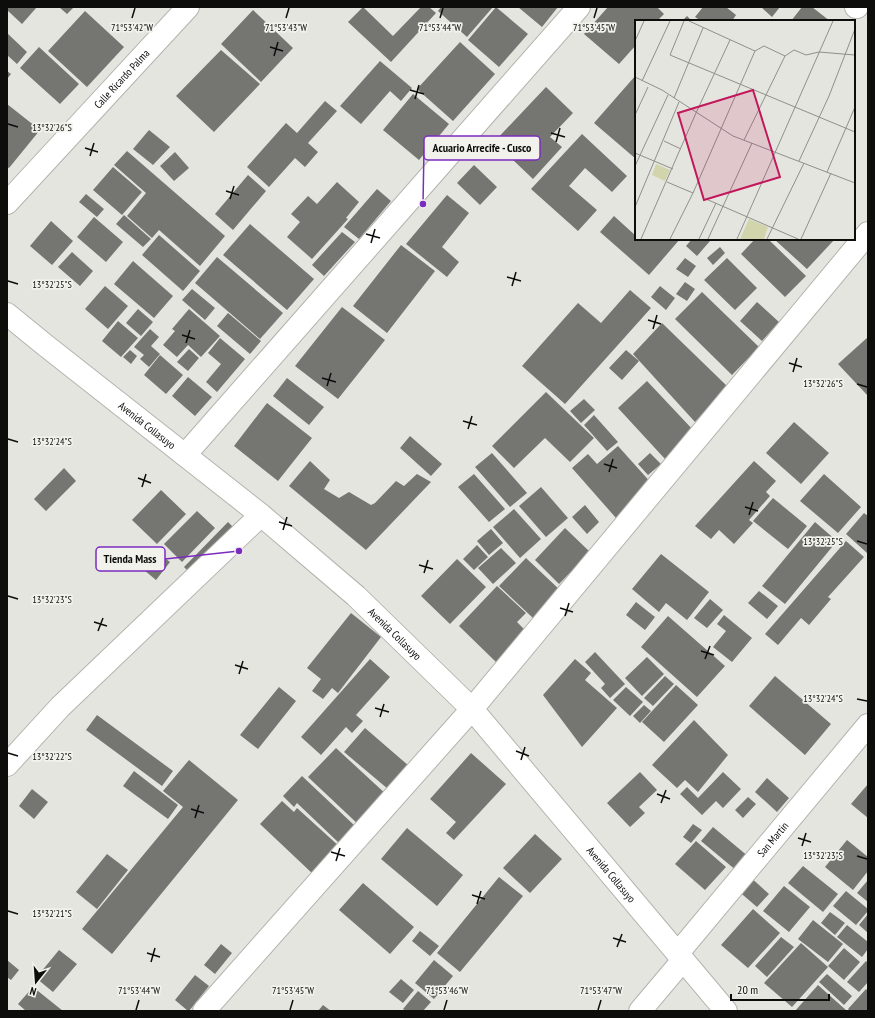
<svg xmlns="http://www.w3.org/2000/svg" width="875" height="1018" font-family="'PT Sans Narrow',sans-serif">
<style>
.building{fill:#757671}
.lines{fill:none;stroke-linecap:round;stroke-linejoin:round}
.street-casing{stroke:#b3b4ae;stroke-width:24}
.secondary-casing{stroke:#b3b4ae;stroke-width:24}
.street{stroke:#fff;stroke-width:22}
.secondary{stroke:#fff;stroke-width:22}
.ticks{fill:none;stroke:#0d0d0b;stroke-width:1.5}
.labels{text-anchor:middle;stroke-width:3.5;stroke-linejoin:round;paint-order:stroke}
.street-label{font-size:11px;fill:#0d0d0b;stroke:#f2f2ed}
.inset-road{fill:none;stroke:#8f8f8b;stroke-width:1}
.view{fill:#c2185b;fill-opacity:0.15;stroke:#c2185b;stroke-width:2}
.inset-edge{fill:none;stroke:#0d0d0b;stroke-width:2}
.ticks-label{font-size:10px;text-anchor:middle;fill:#0d0d0b;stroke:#f2f2ed;stroke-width:3.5;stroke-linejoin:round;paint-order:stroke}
.leader{fill:none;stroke:#7b2cbf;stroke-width:1.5}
.callout-dot{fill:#7b2cbf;stroke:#f2f2ed;stroke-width:1.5}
.callout{fill:#f2f2ed;stroke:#7b2cbf;stroke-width:1.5}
.callout-label{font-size:12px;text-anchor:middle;font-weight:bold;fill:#0d0d0b}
</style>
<rect width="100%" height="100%" fill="#e5e5e0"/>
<path class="building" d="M7 7H37L22 24 7 10Z
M59 7H74L67 14Z
M363 7 393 36 421 7H429L436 13 391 62 348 22Z
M441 7H493L467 37 438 11Z
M496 7 528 34 499 67 468 40Z
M518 7H558L542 27Z
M608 7H657L664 14 657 21H636V45L619 64 584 34Z
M703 7H726L736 15 732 21H701L695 17Z
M761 7H780L772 17Z
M802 7H812L830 21H791Z
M253 10 293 48 261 82 221 44Z
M85 11 124 47 87 87 48 51Z
M687 16 692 21H682Z
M7 33 27 52 17 64 7 55Z
M460 42 495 74 453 121 417 89Z
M39 47 79 84 60 104 20 68Z
M221 50 260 84 214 132 176 96Z
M380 61 412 88 401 101 390 91 361 124 340 106Z
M7 71 11 74 7 79Z
M636 75V159L594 123Z
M546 87 573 113 550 137 562 147 533 179 494 142Z
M413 94 449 124 419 160 383 130Z
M325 101 337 111 308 143 318 152 305 167 295 158 269 187 247 167 286 123 297 133Z
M7 104 40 130 9 168 7 167Z
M149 130 170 147 153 165 133 149Z
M582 134 627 176 612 192 585 168 569 186 597 210 578 231 531 189Z
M127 151 225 236 200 266 159 230 152 238 127 216 146 193 114 165Z
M175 152 189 168 174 181 160 166Z
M474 165 497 187 480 205 457 183Z
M113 167 142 192 122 215 93 190Z
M248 175 266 191 233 230 215 214Z
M337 182 359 202 346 218 348 219 312 259 287 237 300 222 291 214 308 196 317 204Z
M377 189 391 201 359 239 344 227Z
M86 194 104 209 97 217 79 202Z
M447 195 469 213 442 247 459 262 447 277 406 244Z
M124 215 151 239 143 247 116 224Z
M614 216 636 236V239H680L649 275 600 232Z
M94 217 123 242 106 262 77 237Z
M51 221 73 241 52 265 30 246Z
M250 224 314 279 287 310 223 255Z
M342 232 355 242 324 276 312 265Z
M159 235 200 271 183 291 142 255Z
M692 239H709L710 241 697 256 686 246Z
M755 239H768L806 276 785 297 741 254Z
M774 239H832L834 240 807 269Z
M401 245 435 271 387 333 353 306Z
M720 247 725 253 713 265 707 258Z
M72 252 93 271 80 286 58 267Z
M217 257 283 313 260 339 195 283Z
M685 258 696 266 688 277 676 269Z
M727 258 757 288 735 310 704 280Z
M133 261 173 296 154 318 114 284Z
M685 282 695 289 687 301 676 294Z
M105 286 128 306 108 329 85 309Z
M660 286 675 298 666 310 651 297Z
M192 289 215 308 205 320 182 300Z
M630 290 651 308 565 404 522 366 578 303 601 323Z
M702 292 759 347 732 375 675 319Z
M757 302 779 322 762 341 740 321Z
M342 307 385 340 338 399 295 366Z
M138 309 153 322 141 336 126 323Z
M189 309 220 336 201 357 188 345 177 357 163 345 175 331 172 329Z
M228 313 261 341 250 354 217 326Z
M118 321 138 338 121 357 102 341Z
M662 323 727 386 695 422 633 354Z
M150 329 159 337 151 346 160 354 149 367 140 359 144 355 134 347Z
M868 337V396L838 364Z
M220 338 245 359 217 392 206 382 221 364 208 353Z
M189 349 199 358 188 371 177 362Z
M130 350 137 356 131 364 123 357Z
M626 350 639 361 622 380 609 368Z
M160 355 183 375 166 394 144 375Z
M188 377 212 397 195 416 172 396Z
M287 378 324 407 309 425 273 396Z
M647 381 695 432 665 459 618 408Z
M546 392 594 438 570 462 545 438 514 468 492 446Z
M584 399 595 410 581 423 570 411Z
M267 403 312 438 278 481 234 446Z
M594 415 618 442 607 451 584 425Z
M794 422 829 453 801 484 766 453Z
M410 436 442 464 431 476 400 448Z
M618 446 653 485 616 518 572 468 588 454 597 464Z
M492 453 527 493 510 507 475 467Z
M650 453 661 464 648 475 638 464Z
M310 461 330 480 324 489 339 498 349 492 371 505 375 503 396 481 404 486 417 474 431 482 366 550 289 486Z
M754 461 776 481 766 492 770 496 749 520 753 523 734 544 719 530 711 539 695 526Z
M64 468 76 481 46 511 34 499Z
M474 474 505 509 489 522 458 487Z
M824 474 861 507 838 533 800 501Z
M541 487 568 518 546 537 519 506Z
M161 490 186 514 157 544 132 520Z
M773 498 807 526 788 549 753 521Z
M585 505 599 522 587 534 572 517Z
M514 509 541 539 520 558 493 527Z
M197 511 215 528 182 562 164 544Z
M864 513 868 516V552L867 553 846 534Z
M228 522 236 530 193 576 184 567Z
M815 522 837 541 785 604 762 586Z
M565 528 590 552 559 584 535 560Z
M491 529 503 543 489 555 477 541Z
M846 541 864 557 828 597 831 599 809 625 801 618 778 645 765 634Z
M477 545 488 557 474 570 463 559Z
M501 548 516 563 493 584 478 568Z
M158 553 170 562 156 580 144 570Z
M661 554 709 592 687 620 666 603 659 612 632 589Z
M526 558 561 591 534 619 499 586Z
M457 559 486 587 450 624 421 596Z
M497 586 526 613 517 622 526 631 496 662 459 626Z
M759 591 778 606 767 619 748 603Z
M710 599 723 610 707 628 694 618Z
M636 602 655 617 645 630 626 615Z
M351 613 381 637 338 693 332 688 323 699 312 691 321 679 307 668Z
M724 615 752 638 732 662 713 647 726 631 717 624Z
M668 616 725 666 697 697 641 647Z
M595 652 625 684 610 698 601 688 605 684 585 662Z
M647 657 664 674 642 696 625 678Z
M370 659 390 677 356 715 363 721 352 733 346 727 321 755 301 737Z
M575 659 591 673 585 680 617 708 582 747 543 695Z
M665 676 674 684 653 706 644 698Z
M775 676 831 724 805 755 749 706Z
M676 685 698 705 664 742 642 722Z
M279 687 296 701 258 749 240 735Z
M626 687 643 702 630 716 613 700Z
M644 705 651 711 640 723 633 716Z
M97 715 173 771 162 786 86 730Z
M694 720 728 755 698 792 685 780 677 788 652 765Z
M365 728 409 766 388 789 344 752Z
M336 748 388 796 360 826 308 777Z
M471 753 506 784 454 840 446 833 456 822 430 799Z
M189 760 238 800 112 954 82 929 183 807 163 791Z
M134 771 178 805 168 819 123 786Z
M640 772 657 790 639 807 645 813 630 827 607 803Z
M723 772 741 789 723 808 716 801 702 815 680 794 687 787 698 798Z
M302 776 355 826 339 843 297 803 294 807 283 796Z
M767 778 789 798 777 812 755 792Z
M868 784V818L851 804Z
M32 789 48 802 34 819 19 806Z
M748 797 756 804 743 818 735 810Z
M282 801 294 812 297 808 340 847 314 875 260 824Z
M693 824 702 830 691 843 683 837Z
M713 827 749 857 737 871 701 841Z
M407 828 463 875 437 906 381 859Z
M535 834 562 859 530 893 503 868Z
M847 840 868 857V871L853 890 825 867Z
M696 841 726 867 705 890 675 864Z
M107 854 128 870 97 909 76 892Z
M803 866 838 894 823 912 788 883Z
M748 875 769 894 757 907 736 889Z
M499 877 523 896 460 972 437 953Z
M868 880V902L857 893Z
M363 883 414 927 390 954 339 910Z
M784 886 810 907 789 932 763 911Z
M846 891 868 909V911L856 925 833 906Z
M753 909 780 933 748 968 721 945Z
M830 912 845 923 835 935 821 923Z
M868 914V933L859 925Z
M813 920 843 944 828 962 798 939Z
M847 925 868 942V949L862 957 837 937Z
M420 931 439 946 430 956 412 941Z
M781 937 794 947 767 977 755 966Z
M801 943 828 967 792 1007 764 983Z
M221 944 232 953 215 974 204 965Z
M844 948 860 962 844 980 828 966Z
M59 950 77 964 53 992 36 978Z
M7 960 19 970 11 980 7 977Z
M434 960 453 976 434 999 415 983Z
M866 961 868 963V982L859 992 847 982Z
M827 974 852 996 844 1005 819 982Z
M195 975 209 986 189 1011H188L175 1000Z
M401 979 414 990 403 1003 389 992Z
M818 985 847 1011H795Z
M33 987 63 1011H26L18 1004Z
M866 989 868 991V1011H850L848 1009Z
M418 991 431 1002 423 1011H406L403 1009Z
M323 1005 331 1011H318Z"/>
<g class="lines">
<g class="street-casing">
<g id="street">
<path d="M856 7H857"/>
<path id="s1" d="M7 203 188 7"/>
<path d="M185 455 579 7"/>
<path d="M7 765 60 707 261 515"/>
<path id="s2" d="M678 953 868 725"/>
<path d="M204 1011 472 709 868 233"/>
<path d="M640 1011 683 960"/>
</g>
</g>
<g class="secondary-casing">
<g id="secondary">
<path id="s3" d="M7 314 45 345 261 515 356 596 472 709 726 1011"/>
</g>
</g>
<use href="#street" class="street"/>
<use href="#secondary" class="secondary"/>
</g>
<path class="ticks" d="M132 18 135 8M286 18 289 8M440 18 443 8M594 18 597 8M270 47 283 51M274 56 278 42M410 90 424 94M415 99 419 85M8 124 18 127M551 133 565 137M556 142 560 128M85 148 98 152M90 156 94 143M226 191 239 195M230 199 234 186M366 234 380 238M371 243 375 229M507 277 521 281M8 281 18 284M512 286 516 272M648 320 661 324M653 329 657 315M182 335 195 339M186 343 190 330M789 363 802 367M793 372 797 358M322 378 336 382M857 384 867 387M327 386 331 373M463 421 477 425M468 429 472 416M8 439 18 442M604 464 617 468M609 472 613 459M138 478 151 483M142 487 146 474M745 507 758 511M749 515 753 502M279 522 292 526M283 530 287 517M857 541 867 544M419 565 433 569M424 573 428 560M8 596 18 599M560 608 573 612M565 616 569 603M94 622 107 626M98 631 103 618M701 651 714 655M705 659 710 646M235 665 248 669M239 674 243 661M857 699 867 701M375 708 389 712M380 717 384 704M516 751 529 756M8 753 18 756M521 760 525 747M657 794 670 799M661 803 666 790M191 809 204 813M195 818 199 805M798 838 811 842M802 846 806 833M331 852 345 856M857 856 867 859M336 861 340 848M472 895 485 899M477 904 481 891M8 911 18 914M613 938 626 942M617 947 622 934M147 953 160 957M151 962 155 948M136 1010 139 1000M290 1010 293 1000M444 1010 447 1000M598 1010 601 1000"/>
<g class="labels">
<g class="street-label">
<text dy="4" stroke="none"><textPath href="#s1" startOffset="169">Calle Ricardo Palma</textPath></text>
<text dy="4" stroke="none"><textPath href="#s3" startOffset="179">Avenida Collasuyo</textPath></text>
<text dy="4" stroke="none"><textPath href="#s3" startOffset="503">Avenida Collasuyo</textPath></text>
<text dy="4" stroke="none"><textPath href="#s2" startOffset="148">San Martin</textPath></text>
<text dy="4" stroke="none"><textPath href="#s3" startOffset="827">Avenida Collasuyo</textPath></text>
</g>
</g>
<g transform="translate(635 20)">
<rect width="220" height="220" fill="#e5e5e0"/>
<path d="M21 144 35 150 30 161 17 155Z" fill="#d2d5ab"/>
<path d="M114 199 133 207 129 219H105Z" fill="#d2d5ab"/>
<path class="inset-road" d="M49 1 35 35 220 112M54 1 120 31 129 26 150 36 159 30 171 35 184 32 220 35M0 21 9 1M0 57 27 70 98 116 220 163M7 61 35 1M39 78 68 8M61 93 95 20M0 95 13 67M109 120 150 36M29 121 46 129M0 133 38 149M164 141 194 76 220 9M0 146 33 75M192 152 220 87M32 162 58 173M71 179 163 219M0 187 44 82M6 219 61 93M35 219 58 173 120 31M64 219 81 183M73 219 117 123M102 219 198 1M132 219 169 143M166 219 196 153"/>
<path class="view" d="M118 70 145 157 69 180 43 93Z"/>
<rect width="220" height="220" class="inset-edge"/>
</g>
<g class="ticks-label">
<text x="132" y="31">71°53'42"W</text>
<text x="286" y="31">71°53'43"W</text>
<text x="440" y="31">71°53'44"W</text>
<text x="594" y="31">71°53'45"W</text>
<text x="52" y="131">13°32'26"S</text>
<text x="52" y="288">13°32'25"S</text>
<text x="823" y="387">13°32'26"S</text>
<text x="52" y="445">13°32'24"S</text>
<text x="823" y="545">13°32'25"S</text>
<text x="52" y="603">13°32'23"S</text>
<text x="823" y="702">13°32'24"S</text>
<text x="52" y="760">13°32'22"S</text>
<text x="823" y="859">13°32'23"S</text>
<text x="52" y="917">13°32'21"S</text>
<text x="139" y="994">71°53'44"W</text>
<text x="293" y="994">71°53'45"W</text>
<text x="447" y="994">71°53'46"W</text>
<text x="601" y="994">71°53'47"W</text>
</g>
<path class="leader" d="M423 204L424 148M239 551L165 559"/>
<g class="callout-dot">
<circle cx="423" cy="204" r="4"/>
<circle cx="239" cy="551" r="4"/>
</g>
<g class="callout">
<rect x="424" y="136" width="116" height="24" rx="4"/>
<rect x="96" y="547" width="69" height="24" rx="4"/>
</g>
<g class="callout-label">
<text x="482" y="152">Acuario Arrecife - Cusco</text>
<text x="130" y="563">Tienda Mass</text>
</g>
<rect width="875" height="1018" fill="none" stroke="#0d0d0b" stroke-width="16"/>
<g transform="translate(36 982) rotate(197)" stroke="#f2f2ed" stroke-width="3" paint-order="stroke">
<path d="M0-3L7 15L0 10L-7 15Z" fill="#0d0d0b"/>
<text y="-6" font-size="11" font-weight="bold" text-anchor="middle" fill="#0d0d0b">N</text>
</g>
<path d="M731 994v6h98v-6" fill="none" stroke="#0d0d0b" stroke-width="2"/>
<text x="737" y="994" font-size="12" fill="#0d0d0b" stroke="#f2f2ed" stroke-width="3" paint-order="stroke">20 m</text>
</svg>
